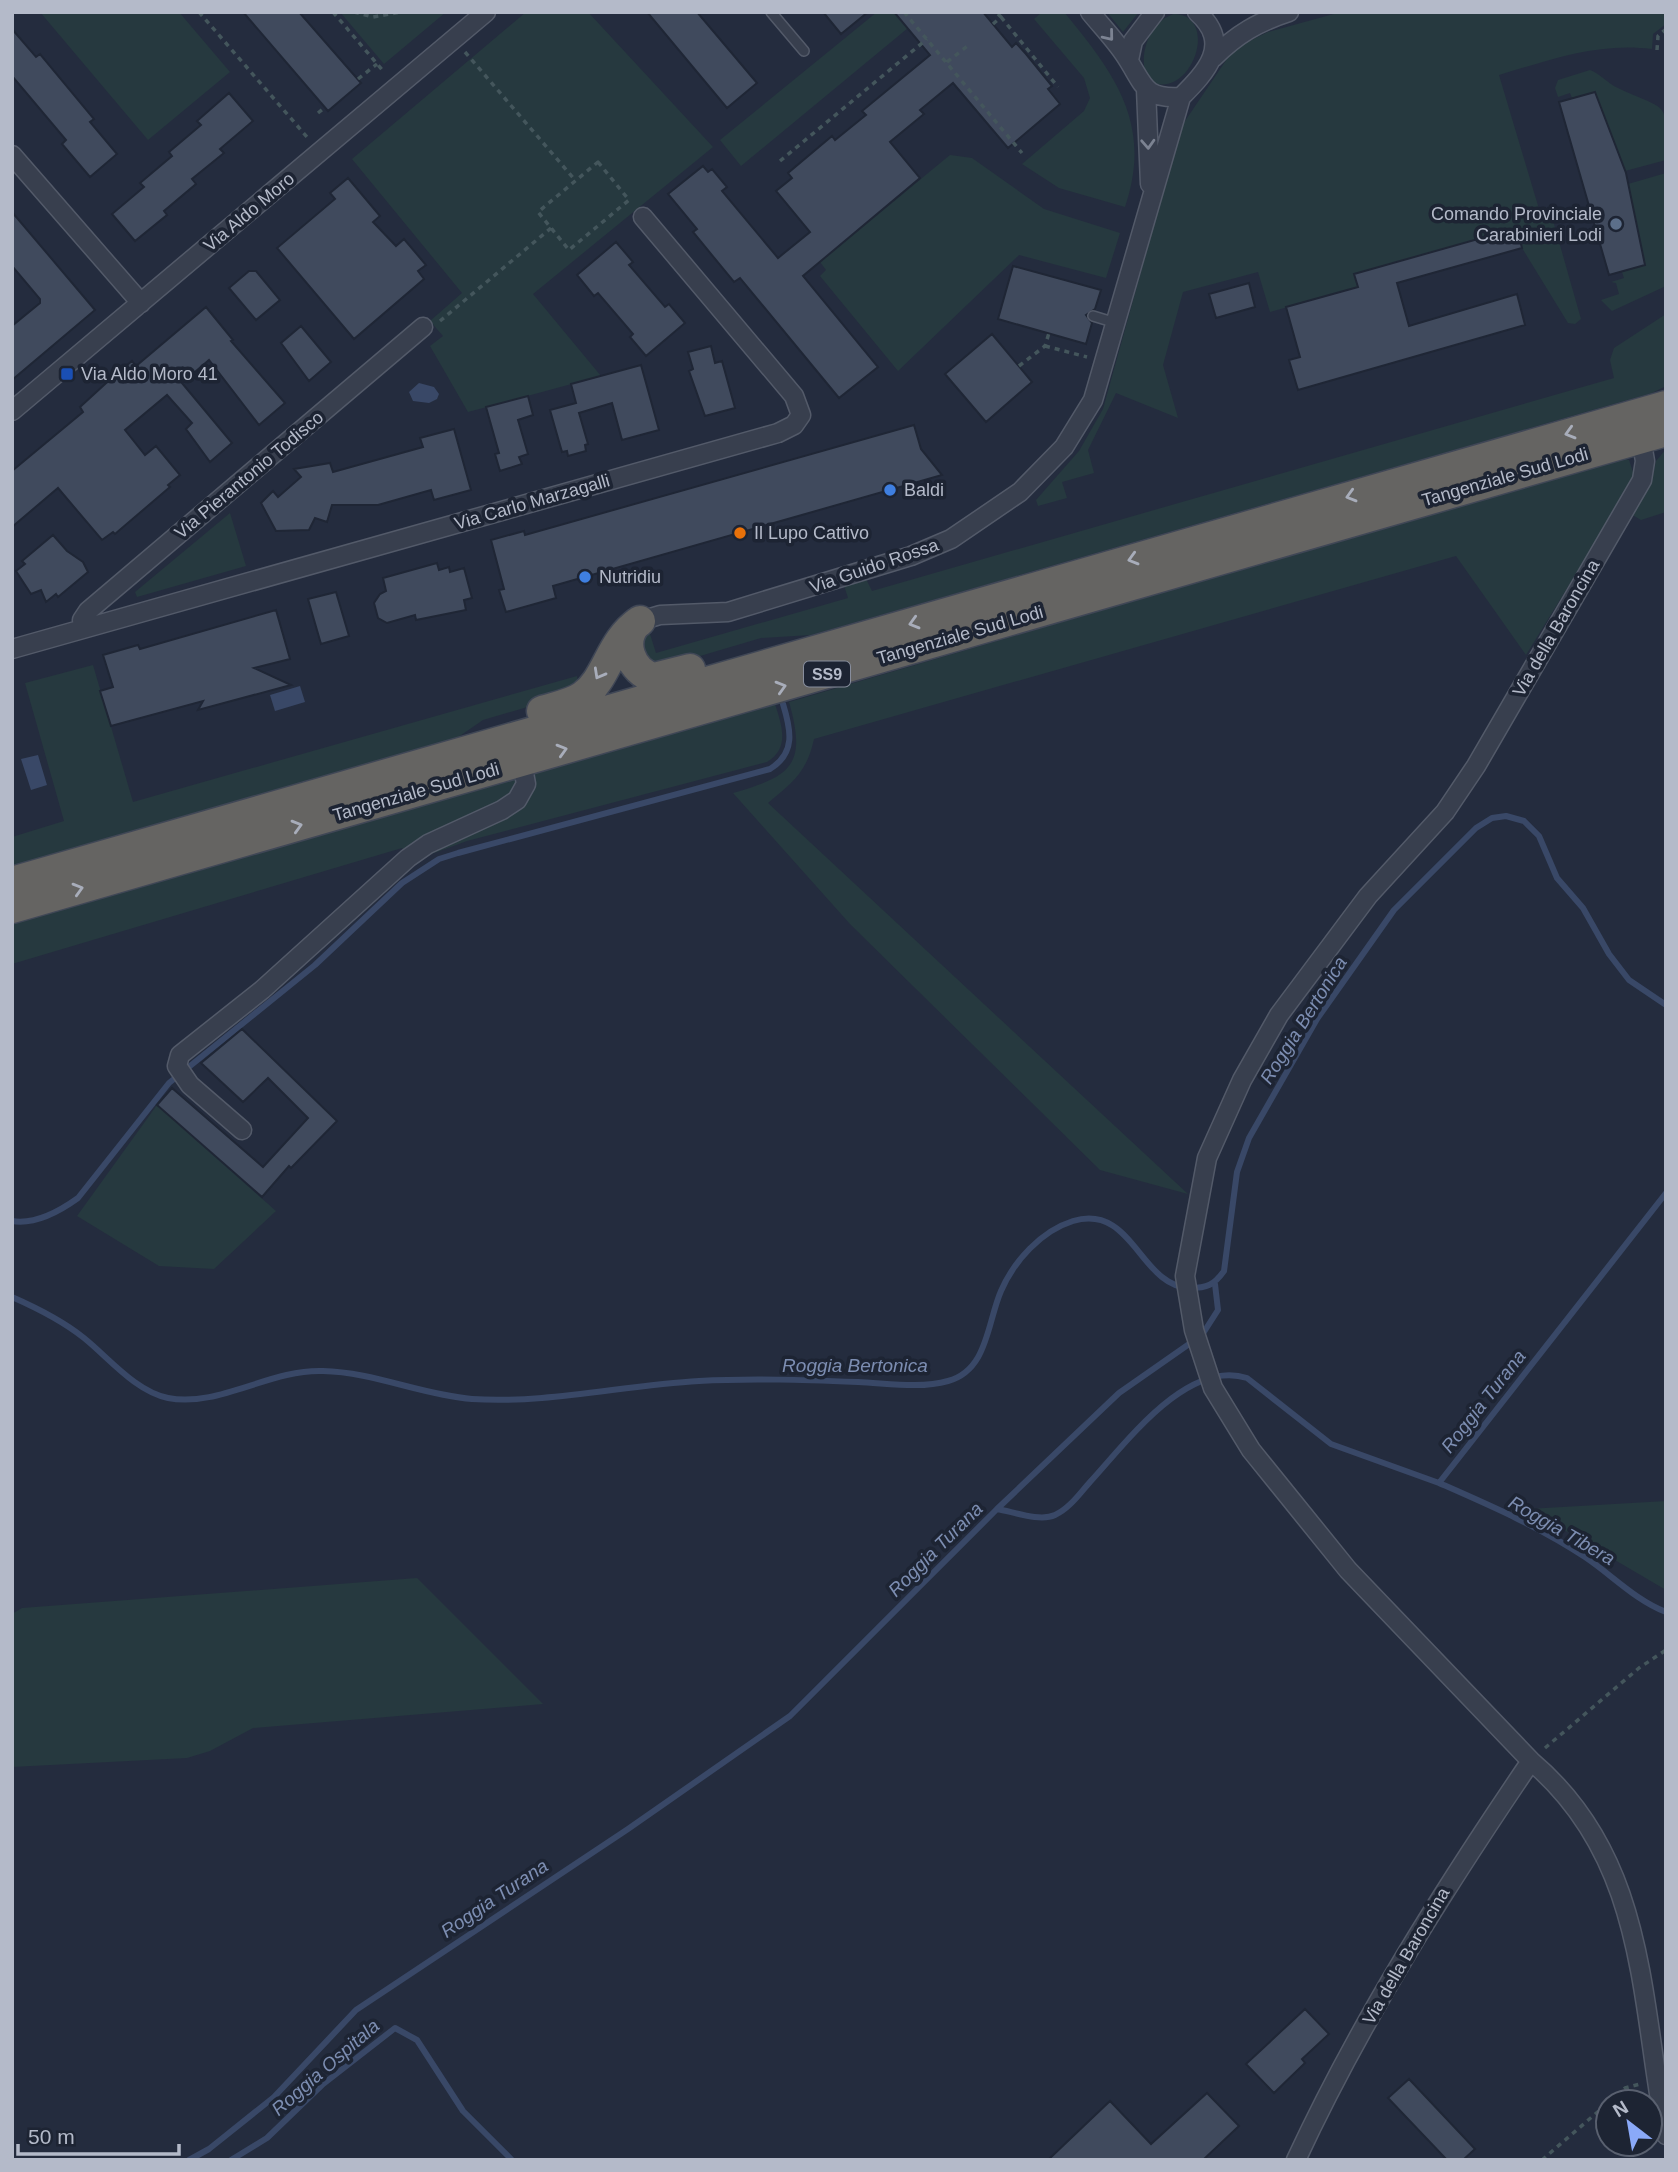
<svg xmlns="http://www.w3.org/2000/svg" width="1678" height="2172" font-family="Helvetica,sans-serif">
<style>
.green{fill:#26393f}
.water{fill:#394867}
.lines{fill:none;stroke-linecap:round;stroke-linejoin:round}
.stream{stroke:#394867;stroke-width:6}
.building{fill:#404a5d;stroke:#1f2635;stroke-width:2}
.service-casing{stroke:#535a69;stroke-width:12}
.minor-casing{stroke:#535a69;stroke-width:21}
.trunk-casing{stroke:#404756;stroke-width:33}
.path{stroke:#44565c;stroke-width:3.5;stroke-dasharray:5 5;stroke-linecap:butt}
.service{stroke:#383f4e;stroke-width:9}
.minor{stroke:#383f4e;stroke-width:18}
.trunk{stroke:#656462;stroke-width:30}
.oneway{stroke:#7c8392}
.oneway2{stroke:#a8adba}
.service-dot{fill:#5c6f8a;stroke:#1d2433;stroke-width:2.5}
.transit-dot{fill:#1a4fb4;stroke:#1d2433;stroke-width:2.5}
.shop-dot{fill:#3f7fe0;stroke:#1d2433;stroke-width:2.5}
.food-dot{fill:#e8710a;stroke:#1d2433;stroke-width:2.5}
.labels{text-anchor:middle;stroke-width:7;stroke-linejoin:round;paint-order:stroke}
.shield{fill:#1d2433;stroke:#878d9c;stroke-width:2}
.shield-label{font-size:16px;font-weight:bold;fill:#b4bac9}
.street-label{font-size:18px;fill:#b4bac9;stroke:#1d2433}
.poi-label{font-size:18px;fill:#b4bac9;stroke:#1d2433;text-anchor:start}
.water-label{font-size:19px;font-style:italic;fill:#7c8db1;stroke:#1d2433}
</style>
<rect width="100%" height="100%" fill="#242c3e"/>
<path class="green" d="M40 12H179L230 72 148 140Z
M340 12H446L384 64Z
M526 12H588L713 147 533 294 601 376 468 412 430 346 443 336 430 321 462 293 352 159Z
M877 12H894L908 28 741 166 720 140Z
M1042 12H1064C1115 74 1153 124 1125 207L1059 188 1022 164 1084 111 1090 98 1084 78 1034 19Z
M1107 12H1137L1138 13 1123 32Z
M1341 12H1666V24L1653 34 1652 49C1598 42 1550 60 1499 75L1542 219 1552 217 1581 319 1575 324 1568 323 1522 248 1517 229 1354 275 1360 294 1352 289 1270 312 1258 272 1183 292 1163 365 1178 418 1116 393 1088 450 1094 473 1062 482 1067 498 1038 506 1036 500 1079 451 1103 409 1181 127 1231 53 1241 45 1268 32Z
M1174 14C1218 15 1195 92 1156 84L1145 72C1140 50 1151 21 1174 14Z
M1590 70C1601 74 1608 84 1618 88 1671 113 1666 98 1666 160L1625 171 1595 92 1572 98 1570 93 1558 97 1555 88 1558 80Z
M950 155 972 158 1044 209 1120 233 1106 278 1019 255 898 371 820 276 826 270 820 262Z
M1666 173V286L1612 311 1601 300 1619 294 1616 283 1611 282 1624 278 1622 272 1645 265 1628 184Z
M1666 314V386L1652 393 811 635 761 638 663 667 650 665 639 641 649 631 656 653 848 598 843 582 864 575 872 591 1614 378 1610 360 1614 348Z
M1666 449V512L1641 520 1631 514 1652 479 1656 461Z
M1621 458 1629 460 1635 478 1526 655 1456 556 814 739C807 772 793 782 768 803L1188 1194 1100 1170 850 924 733 793C792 776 807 765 789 702Z
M230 513 246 566 137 597 135 592Z
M93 665 133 802 577 676 578 682 558 698 483 720 451 742 12 869V837L64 821 25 683Z
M775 704C782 726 790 748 767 762L467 841 426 856 406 854 402 848 12 964V922Z
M157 1105 276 1211 214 1269 159 1266 77 1216Z
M1666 1501V1590L1528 1509Z
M417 1578 543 1704 253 1728 210 1751 187 1758 12 1767V1614L22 1608Z"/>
<path class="water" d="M419 383 434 387 439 394 437 399 429 403 413 401 409 392Z
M300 686 305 702 275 711 270 695Z
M38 755 47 785 31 790 21 759Z"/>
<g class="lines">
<path class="stream" d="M12 1221C36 1225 60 1211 78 1198L169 1083 315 965 402 883 439 859 458 853 770 769C796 753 791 730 783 704
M12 1297C37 1308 63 1321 84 1338 109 1358 135 1391 168 1398 218 1408 270 1369 323 1371 373 1372 422 1395 472 1399 547 1404 624 1385 699 1381 752 1378 805 1380 858 1382 886 1383 920 1389 948 1381 988 1370 987 1323 1001 1291 1014 1261 1041 1231 1073 1221 1133 1203 1140 1287 1190 1288 1207 1288 1214 1285 1224 1271L1237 1172 1249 1138 1317 1019 1394 910 1476 828 1492 818 1506 816 1524 821 1539 836 1557 878 1583 908 1609 954 1629 980 1666 1005
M1439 1483C1489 1505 1540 1527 1585 1557 1612 1575 1635 1600 1666 1612
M997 1509 1119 1393 1202 1335 1218 1310 1215 1284
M189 2160 209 2149 274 2097 356 2010 628 1829 790 1716 997 1509C1014 1512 1040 1522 1055 1515 1070 1508 1080 1493 1090 1482 1126 1443 1187 1359 1247 1378L1331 1444 1439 1483 1666 1193
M231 2160 267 2138 322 2085 395 2028 417 2040 463 2111 512 2160"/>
</g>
<path class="building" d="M243 12H299L361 83 328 111Z
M647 12H697L757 83 727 108Z
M823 12H868L841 34Z
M894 12H983L1012 47 1016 43 1026 54 1052 86 1048 89 1060 104 1008 148 953 83 920 110 924 114 890 142 920 178 803 276 878 367 839 398 740 278 734 282 693 232 697 229 668 194 703 166 708 172 712 169 727 187 722 191 778 258 810 232 776 191 792 178 788 173 832 136 835 140 866 115 862 111 930 55Z
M12 29 36 57 40 54 94 119 90 122 117 154 90 177 62 144 66 140 12 76Z
M1595 92 1626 173 1645 265 1609 275 1559 102Z
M229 93 253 121 220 149 224 153 192 179 196 184 164 211 167 215 135 241 112 214 144 187 140 183 172 156 169 152 201 125 197 121Z
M348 178 380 216 373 222 396 246 404 239 426 265 418 271 424 279 354 339 277 248 335 199 330 193Z
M12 212 95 310 12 380V326L40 303V299L12 266Z
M1517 228 1522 248 1397 283 1409 326 1517 294 1525 325 1298 390 1289 360 1300 357 1286 307 1358 287 1354 274Z
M616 242 633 262 629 265 665 307 669 304 685 323 646 356 630 337 633 334 598 293 594 296 577 275Z
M1013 266 1101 290 1095 309 1086 315 1092 323 1086 344 998 319Z
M249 271H256L280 300 256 320 229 288Z
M1249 283 1255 307 1216 318 1209 294Z
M206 307 233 340 231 341 285 403 259 425 209 360 182 383 232 443 210 462 186 429 192 423 167 395 125 430 145 455 156 446 180 475 168 485 170 487 115 534 113 532 102 540 58 488 12 527V471L83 412 80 407 116 374 132 361 136 366Z
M301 326 331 362 309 381 281 343Z
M992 334 1032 382 986 422 945 374Z
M711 346 715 363 722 361 735 408 705 416 689 371 693 369 688 352Z
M641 365 659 430 622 440 612 403 579 413 588 444 585 445 586 451 568 456 567 451 562 452 550 410 576 403 571 384Z
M528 396 533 415 518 420 528 454 519 457 522 464 500 471 495 454 499 453 486 407Z
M914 425 921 449 942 475 553 586 556 598 506 612 499 590 504 589 491 540 524 531 525 535Z
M454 429 471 490 434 500 431 490 378 505H332L327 522 315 518 309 530 276 531 261 503 273 491 278 497 301 477 294 469 330 463 333 472 423 447 420 438Z
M53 535 67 551 83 562 88 572 58 597 56 594 46 602 41 590 31 594 16 571 25 564 22 561Z
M437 563 439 570 449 567 450 572 464 568 472 598 464 600 466 610 416 620 415 615 387 623 378 618 374 603 380 594 386 591 383 578Z
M336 592 349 636 321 644 308 599Z
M276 610 290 659 254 668 291 685 198 710 203 701 111 726 100 691 113 687 103 655 138 645 140 649Z
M242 1029 337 1121 291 1168 289 1166 262 1197 157 1105 172 1088 263 1167 308 1118 268 1078 243 1102 201 1063Z
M1305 2009 1329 2034 1302 2059 1305 2063 1274 2093 1246 2064Z
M1409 2079 1475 2149 1463 2160H1447L1388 2098Z
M1207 2093 1239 2126 1203 2160H1048L1110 2101 1151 2144Z"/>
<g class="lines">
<g class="service-casing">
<path id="service" d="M771 12 804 51
M1093 316 1116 323"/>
</g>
<g class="minor-casing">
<path id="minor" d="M1090 12C1103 28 1118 43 1128 60 1145 87 1145 99 1181 97 1206 72 1233 44 1197 12
M1213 58C1237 34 1258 22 1289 12
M1129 60 1133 41 1155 12
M1146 89 1150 184
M12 155 141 303
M12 411 486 12
M1641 438 1645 461 1642 480 1476 766 1445 812 1368 896 1279 1015 1242 1080 1207 1158 1185 1276 1194 1330 1213 1388 1251 1450 1348 1570 1531 1761C1647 1859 1640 2000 1666 2135
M640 621 660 615 728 612 911 556 951 539 1020 492 1064 447 1093 400 1181 97
M83 628 82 620 88 611 423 327
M12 649 778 433 794 425 801 415 794 396 643 217
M242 1130 190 1085 177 1066 180 1055 262 990 408 858 428 844 502 810 517 800 526 784 522 762
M1296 2160C1361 2020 1444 1889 1531 1761"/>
</g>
<g class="trunk-casing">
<path id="trunk" d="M637 623C619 641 631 672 654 678L690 669
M542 711C555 707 572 704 583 696 608 678 609 642 640 621
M12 882 1666 406
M12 908 1666 431"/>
</g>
<path class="path" d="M199 12 307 137
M333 12 384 72
M354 12 373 17 401 12
M904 12 1022 153
M1001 17 1058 87
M993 24 1001 17 996 12
M1657 50 1658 36 1666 29
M465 52 575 180
M947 62 970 44
M358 79 377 64
M318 113 324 108
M780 161 927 39
M598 162 629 200 569 250 538 212Z
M440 321 551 228
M1045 346 1087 357
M1019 366 1045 346 1049 333
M1545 1748 1639 1668 1666 1650
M1609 2102 1625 2088 1640 2084
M1542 2160 1608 2103"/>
<use href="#service" class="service"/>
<use href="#minor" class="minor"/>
<use href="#trunk" class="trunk"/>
</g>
<defs><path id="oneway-chevron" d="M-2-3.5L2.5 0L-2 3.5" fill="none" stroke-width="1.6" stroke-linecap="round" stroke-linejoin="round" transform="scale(1.75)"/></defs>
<g class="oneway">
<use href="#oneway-chevron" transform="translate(1109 36) rotate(51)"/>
<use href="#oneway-chevron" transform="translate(1148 144) rotate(87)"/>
</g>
<g class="oneway2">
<use href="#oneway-chevron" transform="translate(1570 433) rotate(164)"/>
<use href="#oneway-chevron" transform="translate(1351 496) rotate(164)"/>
<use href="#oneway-chevron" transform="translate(1133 559) rotate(164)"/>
<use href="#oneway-chevron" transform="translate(914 623) rotate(164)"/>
<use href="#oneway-chevron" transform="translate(599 674) rotate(119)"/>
<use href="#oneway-chevron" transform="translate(781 687) rotate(-16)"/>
<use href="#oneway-chevron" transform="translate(562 750) rotate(-16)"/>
<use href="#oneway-chevron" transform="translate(297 826) rotate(-16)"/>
<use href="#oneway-chevron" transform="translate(78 889) rotate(-16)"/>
</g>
<circle class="service-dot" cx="1616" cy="224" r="7"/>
<rect class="transit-dot" x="60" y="367" width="14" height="14" rx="3.5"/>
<g class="shop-dot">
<circle cx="890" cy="490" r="7"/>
<circle cx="585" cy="577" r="7"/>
</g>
<circle class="food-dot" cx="740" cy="533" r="7"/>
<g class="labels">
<rect class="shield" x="804" y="661.5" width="46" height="25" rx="5"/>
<g class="shield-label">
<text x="827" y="680">SS9</text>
</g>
<g class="street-label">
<text transform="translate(249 212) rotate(-40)" y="6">Via Aldo Moro</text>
<text transform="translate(249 475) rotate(-40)" y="6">Via Pierantonio Todisco</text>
<text transform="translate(1505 477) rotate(-16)" y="6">Tangenziale Sud Lodi</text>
<text transform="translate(532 502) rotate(-16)" y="6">Via Carlo Marzagalli</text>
<text transform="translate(874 566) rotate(-19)" y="6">Via Guido Rossa</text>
<text transform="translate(1556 628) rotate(-60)" y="6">Via della Baroncina</text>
<text transform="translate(960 635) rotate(-16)" y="6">Tangenziale Sud Lodi</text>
<text transform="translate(416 792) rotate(-16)" y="6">Tangenziale Sud Lodi</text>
<text transform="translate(1406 1956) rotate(-60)" y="6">Via della Baroncina</text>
</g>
<g class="poi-label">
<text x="1602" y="220" text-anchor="end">Comando Provinciale<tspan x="1602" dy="21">Carabinieri Lodi</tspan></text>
<text x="81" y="380">Via Aldo Moro 41</text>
<text x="904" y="496">Baldi</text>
<text x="754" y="539">Il Lupo Cattivo</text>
<text x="599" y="583">Nutridiu</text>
</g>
<g class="water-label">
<text transform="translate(1303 1020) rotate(-58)" y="7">Roggia Bertonica</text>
<text x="855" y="1372">Roggia Bertonica</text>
<text transform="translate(1483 1401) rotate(-52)" y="7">Roggia Turana</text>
<text transform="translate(1562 1530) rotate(30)" y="7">Roggia Tibera</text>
<text transform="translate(935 1549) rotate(-45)" y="7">Roggia Turana</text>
<text transform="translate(494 1898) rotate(-34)" y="7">Roggia Turana</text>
<text transform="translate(325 2067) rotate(-41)" y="7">Roggia Ospitala</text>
</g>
</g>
<rect width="1678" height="2172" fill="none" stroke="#b4bac9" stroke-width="28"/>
<g transform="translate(1629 2123) rotate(329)"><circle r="33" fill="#1d2433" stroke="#59606f" stroke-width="2"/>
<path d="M0-5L12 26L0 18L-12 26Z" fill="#8aa9f8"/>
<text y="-10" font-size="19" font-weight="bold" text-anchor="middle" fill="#b4bac9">N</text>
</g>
<path d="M18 2144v10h161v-10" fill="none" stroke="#b4bac9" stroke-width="3.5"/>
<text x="28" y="2144" font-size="21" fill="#b4bac9" stroke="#1d2433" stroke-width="5" paint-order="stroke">50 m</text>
</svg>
